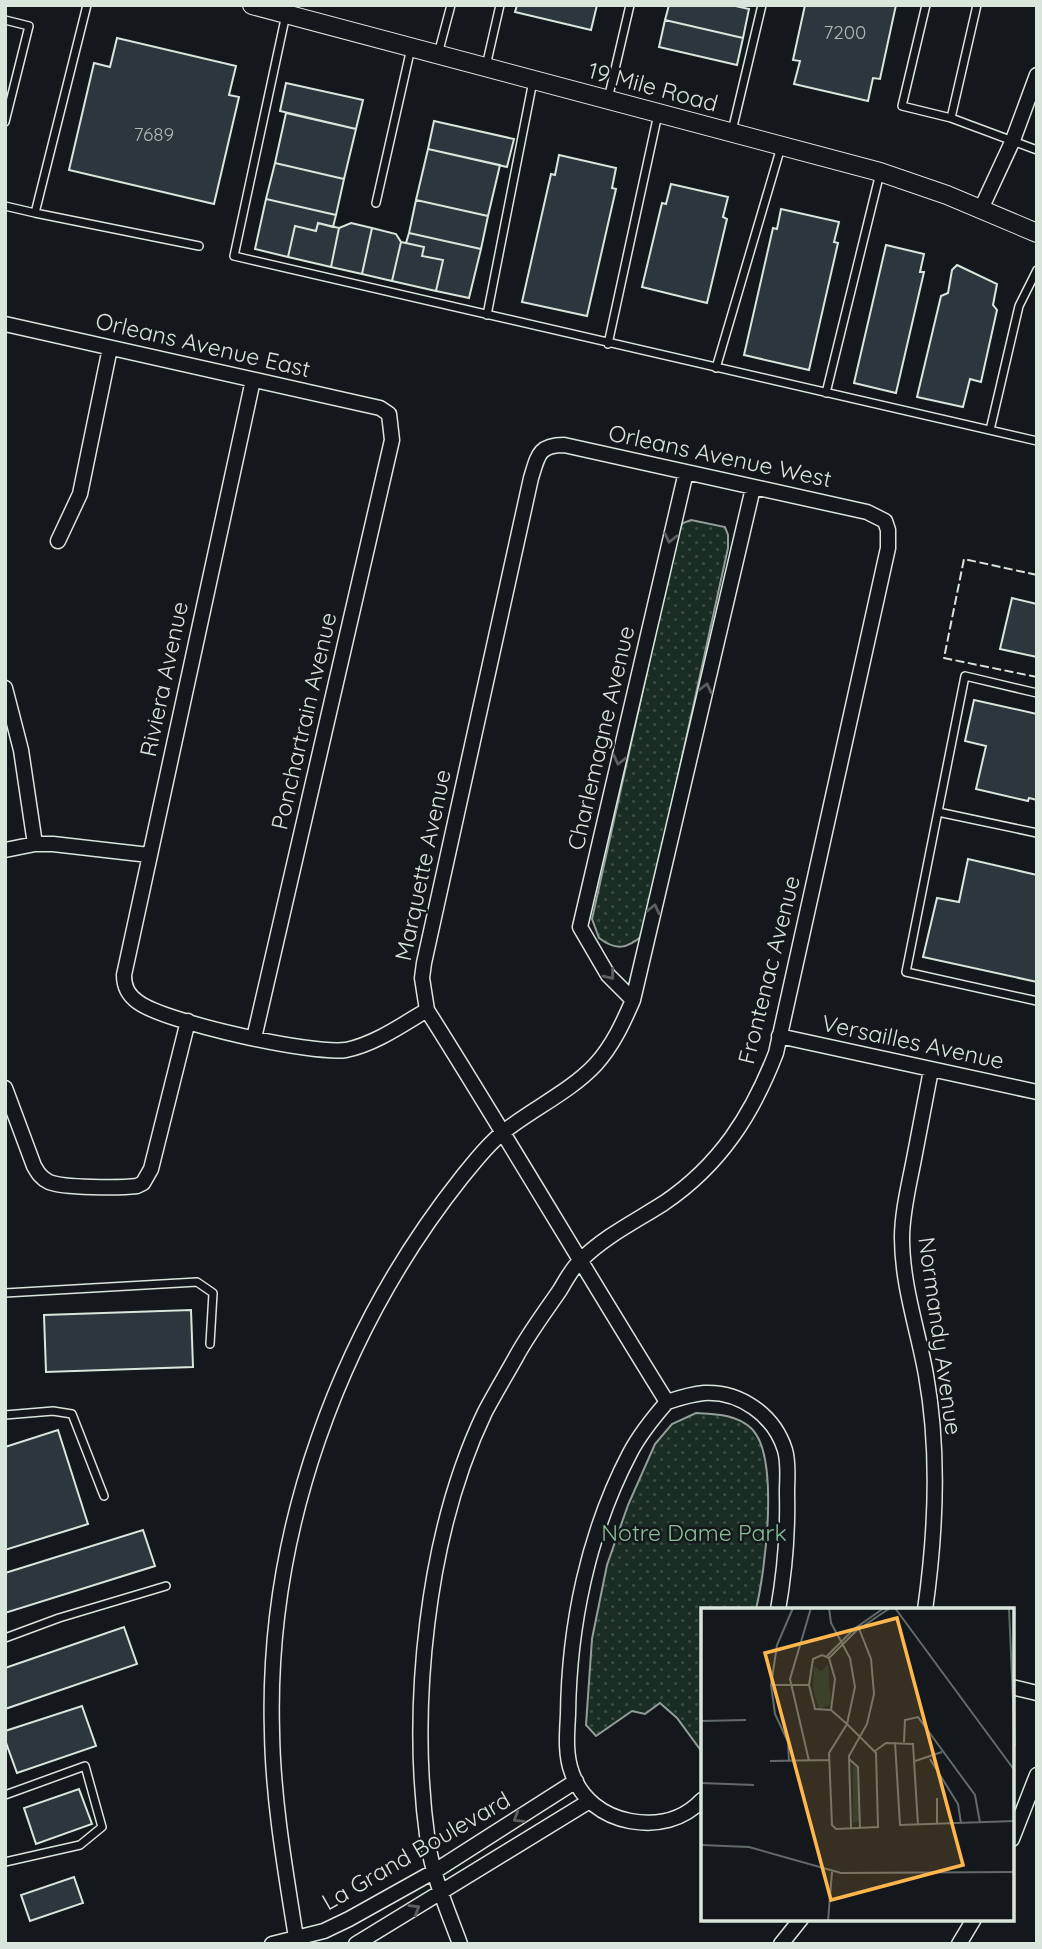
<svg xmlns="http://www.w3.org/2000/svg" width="1042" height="1949" font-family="Quicksand,sans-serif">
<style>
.green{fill:url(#green-dots);stroke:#939e99;stroke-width:2}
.building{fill:#2c363c;stroke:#d8e6dc;stroke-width:2}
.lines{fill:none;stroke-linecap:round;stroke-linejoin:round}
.service-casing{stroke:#d8e6dc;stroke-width:10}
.minor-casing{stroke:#d8e6dc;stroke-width:17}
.tertiary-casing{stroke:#d8e6dc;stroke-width:20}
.service{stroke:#14181c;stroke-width:7}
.minor{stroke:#14181c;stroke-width:14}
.tertiary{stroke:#14181c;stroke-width:18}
.fence{stroke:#d8e6dc;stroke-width:2;stroke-dasharray:9 3.5;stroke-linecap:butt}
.oneway{stroke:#59605f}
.labels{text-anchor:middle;stroke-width:5;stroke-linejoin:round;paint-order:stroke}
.number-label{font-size:19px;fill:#adbab4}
.street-label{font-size:23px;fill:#d8e6dc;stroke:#14181c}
.park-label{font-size:23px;fill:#8ac095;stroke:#14181c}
.inset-road{fill:none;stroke:#626a69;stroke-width:2}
.view{fill:#ffb74d;fill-opacity:0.15;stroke:#ffb74d;stroke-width:3.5}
.inset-edge{fill:none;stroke:#d8e6dc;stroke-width:3.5}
</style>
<defs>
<pattern id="green-dots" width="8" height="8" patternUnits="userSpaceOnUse" patternTransform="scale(1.75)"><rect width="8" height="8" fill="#1a2d24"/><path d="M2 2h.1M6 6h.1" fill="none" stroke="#3b4b43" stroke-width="1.8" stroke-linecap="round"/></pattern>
</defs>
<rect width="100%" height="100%" fill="#14181c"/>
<path class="green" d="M691 520 725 527 728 535V548L643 935C627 949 616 951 599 938L592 919 679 528 683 523Z
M696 1413C715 1414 737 1414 752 1429 780 1458 765 1572 756 1609L702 1610V1752L677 1718 660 1703 645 1714 632 1711 596 1736 586 1725 592 1639 607 1565 628 1505 655 1444 672 1424Z"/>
<path class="building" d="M517 5H597L591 30 515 12Z
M669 5H731L749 9 743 38 665 20Z
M805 5H896L880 79 873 78 868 101 794 84 800 61 793 60Z
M665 20 743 38 737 65 659 47Z
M117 38 236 66 229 95 239 97 214 204 69 170 94 63 110 67Z
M286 83 363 100 356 129 280 111Z
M286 113 356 129 344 179 275 163Z
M434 121 514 139 507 167 428 149Z
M428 149 500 165 488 216 416 200Z
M559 155 616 168 612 188 616 189 587 316 522 302 551 174 555 175Z
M275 163 344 179 336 215 266 199Z
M671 184 728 197 723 217 727 219 707 303 642 287 662 203 666 204Z
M266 199 336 215 333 227 318 223 316 231 295 226 288 257 255 249Z
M416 200 488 216 481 249 409 233Z
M781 209 839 222 834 242 838 243 809 370 744 355 773 228 777 229Z
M318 223 339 228 331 267 288 257 295 226 316 231Z
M351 223 372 228 362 274 331 267 339 228Z
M372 228 396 234 401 242 392 281 362 274Z
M409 233 481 249 469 298 436 291 443 260 422 256 424 247 406 243Z
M401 242 424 247 422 256 443 260 436 291 392 281Z
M886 245 924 254 920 272H924L896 393 854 383Z
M957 265 997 284 993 305 997 310 981 382 970 379 963 407 917 397 941 296 948 293 952 270Z
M1012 598 1037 604V657L1000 649Z
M974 700 1037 714V800L1029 798 1028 801 976 789 986 746 965 741Z
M968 859 1037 875V982L923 957 937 898 959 902Z
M191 1310 193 1367 46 1372 44 1315Z
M58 1430 88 1524 5 1550V1447Z
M143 1530 155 1566 5 1613V1573Z
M124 1627 137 1664 5 1709V1668Z
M82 1706 96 1746 17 1773 5 1740V1731Z
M79 1789 92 1824 36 1844 24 1808Z
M74 1877 83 1903 30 1921 21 1895Z"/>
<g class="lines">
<g class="service-casing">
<path id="service" d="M288 5 234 256 1037 441
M926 5 902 106 951 118 1037 150
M5 20 29 26 5 122
M438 54 451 5
M486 66 500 5
M608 99 630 5
M951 118 977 5
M732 131 762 5
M376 203 411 48
M5 206 35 213 87 5
M35 213 199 246
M487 315 533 81
M608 344 658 114
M716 368 781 147
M826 393 880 173
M990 430 1019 306 1037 270
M1037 693 965 676 906 972 1037 1001
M938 812 1037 833
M5 1293 197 1282 213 1293 210 1344
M5 1415 53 1411 72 1414 104 1496
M5 1638 59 1618 166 1586
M5 1795 85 1766 102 1827 80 1845 5 1862"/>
</g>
<g class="minor-casing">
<path id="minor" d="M981 209 1013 140 1037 75
M5 324 380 408 389 414 392 440 254 1038
M253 380 124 975C124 987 128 995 138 1002 164 1022 313 1055 346 1050 375 1044 402 1025 427 1010
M58 541 80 494 110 348
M5 688 21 750 35 844
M5 850 35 844H53L149 855
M633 1000 608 975 580 927 686 472
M779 1036 1037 1092
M5 1088 34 1166C38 1173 41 1178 49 1182 63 1188 120 1188 137 1186L143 1183 151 1169 188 1021
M667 1402C653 1418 640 1434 630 1453 588 1533 569 1626 568 1715 567 1733 565 1755 572 1773 581 1799 603 1816 630 1821 657 1826 683 1820 702 1800
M667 1402C679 1398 691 1394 704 1393 740 1391 774 1415 785 1450 789 1464 787 1478 787 1493 788 1532 785 1570 778 1610
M925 1610C936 1532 940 1453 926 1375 918 1330 902 1285 902 1238 902 1214 908 1189 913 1164 919 1133 925 1101 931 1070
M1012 1687 1037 1693
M1012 1839 1037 1775
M272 1944 324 1931 349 1919 435 1871 576 1781
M297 1944C286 1874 273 1802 272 1732 266 1533 339 1332 462 1177 475 1161 489 1143 506 1130 534 1108 571 1091 596 1064 613 1045 623 1023 633 1000L753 488
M356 1944 588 1802
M460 1944C448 1911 433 1877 428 1843 409 1709 426 1535 485 1412 495 1393 506 1375 516 1357 529 1333 545 1312 560 1290 566 1280 572 1268 581 1260 605 1236 636 1221 664 1203 720 1165 752 1115 776 1053L888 548V530L885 521 867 512 564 445C538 445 538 456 531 478L424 963 422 978 427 1010C509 1140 586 1272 667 1402
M781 1944 801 1919
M959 1944 974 1919"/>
</g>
<g class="tertiary-casing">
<path id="tertiary" d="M252 5 880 172 947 195 1037 233"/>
</g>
<use href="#service" class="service"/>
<use href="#minor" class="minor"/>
<use href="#tertiary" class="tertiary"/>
<path class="fence" d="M1037 575 964 559 944 658 1037 677"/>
</g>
<defs><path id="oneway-chevron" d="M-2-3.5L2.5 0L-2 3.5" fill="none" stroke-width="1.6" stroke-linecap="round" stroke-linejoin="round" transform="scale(1.75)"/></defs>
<g class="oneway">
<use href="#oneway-chevron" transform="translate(670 538) rotate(103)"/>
<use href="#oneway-chevron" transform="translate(706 688) rotate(-77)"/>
<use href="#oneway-chevron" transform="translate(619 760) rotate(103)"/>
<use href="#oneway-chevron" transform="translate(654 909) rotate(-77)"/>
<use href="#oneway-chevron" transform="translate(610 975) rotate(51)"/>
<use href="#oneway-chevron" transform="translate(518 1818) rotate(148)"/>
<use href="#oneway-chevron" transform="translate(415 1909) rotate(-31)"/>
</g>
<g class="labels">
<g class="number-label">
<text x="845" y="39">7200</text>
<text x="154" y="141">7689</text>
</g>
<g class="street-label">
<text transform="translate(653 87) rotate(15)" y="8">19 Mile Road</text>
<text transform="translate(203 345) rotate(13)" y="8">Orleans Avenue East</text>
<text transform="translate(720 456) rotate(12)" y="8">Orleans Avenue West</text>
<text transform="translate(164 679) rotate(-78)" y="8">Riviera Avenue</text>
<text transform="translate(304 721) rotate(-77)" y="8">Ponchartrain Avenue</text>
<text transform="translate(601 738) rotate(-77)" y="8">Charlemagne Avenue</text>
<text transform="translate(423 865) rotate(-78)" y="8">Marquette Avenue</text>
<text transform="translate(769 970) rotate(-76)" y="8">Frontenac Avenue</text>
<text transform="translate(913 1042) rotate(12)" y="8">Versailles Avenue</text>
<text transform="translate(940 1336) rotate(82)" y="8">Normandy Avenue</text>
<text transform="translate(416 1851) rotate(-30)" y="8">La Grand Boulevard</text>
</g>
<g class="park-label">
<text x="694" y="1541">Notre Dame Park</text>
</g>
</g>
<g transform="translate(701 1608)">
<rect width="313" height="313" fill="#14181c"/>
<path d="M127 57 130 96 118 101 112 82 113 58 120 63ZM152 157 156 160 158 213 152 215Z" fill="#1a2d24"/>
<path class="inset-road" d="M128 0 130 15 149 50 154 79 146 116 128 145 131 217 135 221 177 219 175 145 146 116 130 102M194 0 314 163M308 0 314 138M126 48 153 21 183 0M128 50 121 47 112 51 108 77 114 101 130 102M128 50 155 23 189 0M128 50 134 71 130 102M70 77H108M0 113 45 112M194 134 199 217 314 213M203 134 204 112 217 109 274 187 279 215M174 143 185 135 212 136 217 217M148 151 157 159 159 220M229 151 257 196 260 215M69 153 128 152M108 153 89 71 110 0M214 153 241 144M88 154 87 134 74 106 70 77 76 37 92 0M0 175 53 177M236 190V216M150 220 148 148 166 116 173 86 170 51 157 18M0 237 48 239 140 265 314 264M127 313 131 264"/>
<path class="view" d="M196 10 262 257 130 292 64 45Z"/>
<rect width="313" height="313" class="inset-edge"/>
</g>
<rect width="1042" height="1949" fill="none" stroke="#d8e6dc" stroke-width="14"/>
</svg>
